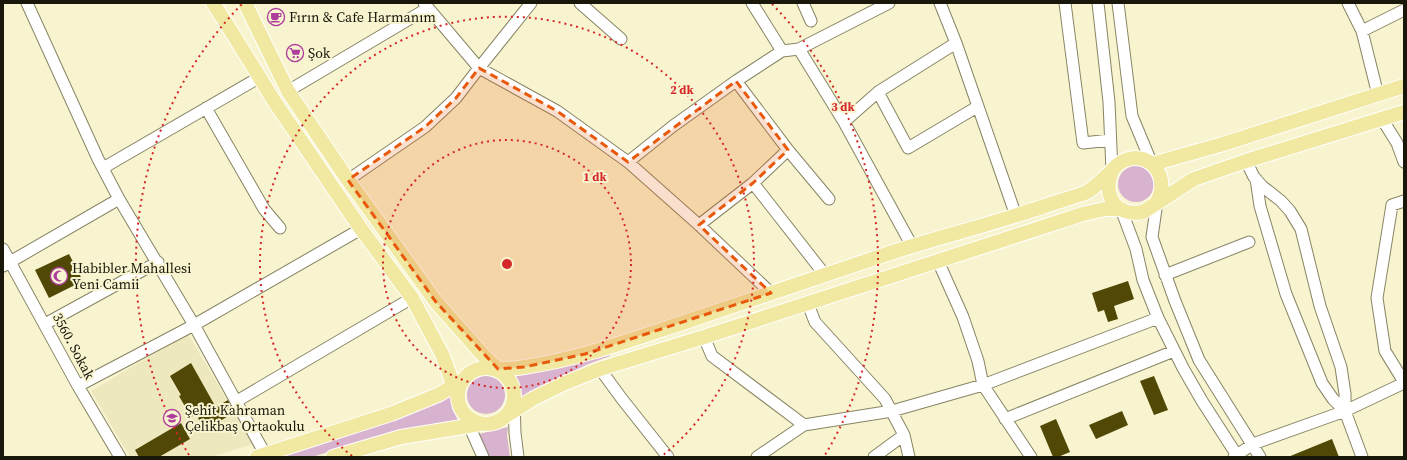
<svg xmlns="http://www.w3.org/2000/svg" width="1407" height="460" font-family="'Source Serif 4',serif">
<style>
.built{fill:#ede8bd}
.green{fill:#d8b3cf}
.building{fill:#504804}
.lines{fill:none;stroke-linecap:round;stroke-linejoin:round}
.minor-casing{stroke:#888464;stroke-width:13}
.major-casing{stroke:#fff;stroke-width:16}
.minor{stroke:#fff;stroke-width:11}
.major{stroke:#f1e8a1;stroke-width:14}
.marked{fill:#e8590c;fill-opacity:0.2;stroke:#e8590c;stroke-width:3;stroke-dasharray:8 5;stroke-linejoin:round}
.ring{fill:none;stroke:#d62828;stroke-width:2;stroke-dasharray:2 4}
.labels{text-anchor:middle;stroke-width:4;stroke-linejoin:round;paint-order:stroke}
.poi-label{font-size:14px;fill:#19170a;stroke:#f8f4d0;text-anchor:start}
.street-label{font-size:14px;fill:#19170a;stroke:#f8f4d0}
.centre{fill:#d62828;stroke:#f8f4d0;stroke-width:2}
.ring-label{font-size:12px;text-anchor:middle;font-weight:bold;fill:#d62828;stroke:#f8f4d0;stroke-width:4;stroke-linejoin:round;paint-order:stroke}
</style>
<rect width="100%" height="100%" fill="#f8f4d0"/>
<path class="built" d="M188 334 253 444 211 457H130L91 391Z"/>
<path class="green" d="M1118 184a18 18 0 1 1 36 0a18 18 0 1 1-36 0Z
M609 352 610 356 586 365 522 398 520 386 514 375Z
M467 395a19 19 0 1 1 38 0a19 19 0 1 1-38 0Z
M450 395 452 408 458 420 399 430 312 457H282L395 420Z
M508 427 507 435 510 457H489L479 434Z"/>
<path class="building" d="M69 254 83 281 49 298 35 270Z
M1128 281 1134 299 1114 306 1118 319 1108 322 1104 310 1098 312 1092 293Z
M191 363 214 404 191 417 179 396 181 395 170 376Z
M1154 376 1168 410 1154 415 1140 381Z
M228 400 235 412 205 430 198 418Z
M1122 411 1128 425 1096 439 1089 425Z
M1056 419 1070 452 1058 457H1053L1040 426Z
M181 423 190 439 159 457H139L135 450Z
M1332 439 1339 457H1288Z"/>
<g class="lines">
<g class="minor-casing">
<path id="minor" d="M27 3 98 159 119 199 194 325 265 454
M424 3 479 68 557 111 628 162 699 225 771 293
M580 3 621 39
M752 3 782 51
M803 3 811 21
M940 3 956 43 1016 216
M1065 3 1083 143 1110 140
M1098 3 1109 102 1112 171
M1118 3 1132 116 1152 164
M1348 3 1362 31 1378 95
M1362 31 1404 10
M799 49 844 122 912 246
M736 81 788 150 829 199
M288 91 428 8
M878 92 908 148 977 107
M206 108 264 209 280 228
M1382 119 1397 143 1404 162
M844 122 878 92 956 43
M1246 161 1254 177 1262 186 1281 201 1290 211 1301 229 1320 306 1341 367 1345 394V411L1362 457
M628 162 673 126 736 81 782 51 799 49 889 3
M103 168 260 77
M1256 179 1260 206 1286 294 1322 383 1333 399 1345 411
M348 180 425 127 456 98 479 68 531 3
M753 183 825 275
M1404 201 1392 205 1377 298 1385 351 1404 382
M1157 202 1152 237 1175 301 1199 360 1260 457
M1121 209 1136 249 1143 280 1158 318 1183 368 1202 401 1238 457
M699 225 753 183 788 150
M3 249 78 386 120 457
M938 261 963 317 978 361 983 385 1031 457
M3 266 119 199
M1165 275 1249 242
M808 304 815 322 885 399 904 435 909 457
M45 324 158 262
M704 337 712 356 804 425 757 457
M600 369 622 399 668 457
M78 386 194 325 361 229
M514 398 515 433 518 457
M237 401 412 298
M464 414 483 457
M1005 419 1174 351
M804 425 892 411 983 385 1158 318
M874 457 904 435
M1234 457 1253 444 1345 411 1404 383"/>
</g>
<g class="major-casing">
<path id="major" d="M213 3 231 31 274 101 361 229 412 298 442 354 458 397
M245 3 288 91 348 180 436 302 482 354 502 373
M1152 164 1223 144 1404 86
M1112 171C1102 196 1116 217 1143 212L1194 179 1246 161 1404 112
M458 396a28 28 0 1 1 56 0a28 28 0 1 1-56 0Z
M495 369C505 369 515 369 524 367 580 359 633 339 685 322 753 299 821 276 890 253 940 237 992 224 1042 207 1056 202 1071 198 1085 193 1093 189 1107 176 1113 169 1137 142 1174 169 1157 202
M507 415 534 398 565 383 600 369 704 337 1083 214 1105 209H1121
M257 457 391 414 440 394 463 380
M333 457 401 437 480 424"/>
</g>
<use href="#minor" class="minor"/>
<use href="#major" class="major"/>
</g>
<path class="marked" d="M479 68 557 111 628 162 736 81 788 150 753 183 699 225 771 293 585 354 524 367 498 369 436 302 348 180 425 127 456 98Z"/>
<g class="ring">
<circle cx="507" cy="264" r="124"/>
<path d="M352 456A247 247 0 1 1 662 456"/>
<path d="M189 455A371 371 0 0 1 242 4M772 4A371 371 0 0 1 825 455"/>
</g>
<defs>
<g id="cafe-ring" transform="scale(0.9)"><circle r="9.5" fill="#f8f4d0" stroke="#ad3e9b" stroke-width="1.5"/><path d="M-5.5-4.5H6V0H3Q3 3.5 0 3.5H-2.5Q-5.5 3.5-5.5 0ZM3-3.2v2h1.7v-2ZM-6 4.5H4V6H-6Z" fill="#ad3e9b"/></g>
<g id="supermarket-ring" transform="scale(0.9)"><circle r="9.5" fill="#f8f4d0" stroke="#ad3e9b" stroke-width="1.5"/><path d="M-6-5.5h2.5l.6 2H6L4.5 2H-2.5L-4.4-4H-6ZM-1.5 3.2a1.3 1.3 0 1 0 .1 0ZM3 3.2a1.3 1.3 0 1 0 .1 0Z" fill="#ad3e9b"/></g>
<g id="mosque-ring" transform="scale(0.9)"><circle r="9.5" fill="#f8f4d0" stroke="#ad3e9b" stroke-width="1.5"/><path d="M3.5-4.9A6 6 0 1 0 3.5 4.9A5 5 0 1 1 3.5-4.9Z" fill="#ad3e9b"/></g>
<g id="school-ring" transform="scale(0.9)"><circle r="9.5" fill="#f8f4d0" stroke="#ad3e9b" stroke-width="1.5"/><path d="M0-5L7-2L0 1L-7-2ZM-4 1L0 2.5L4 1V4Q0 6-4 4Z" fill="#ad3e9b"/></g>
</defs>
<g fill-rule="evenodd">
<use href="#cafe-ring" x="276" y="17"/>
<use href="#supermarket-ring" x="295" y="53"/>
<use href="#mosque-ring" x="59" y="276"/>
<use href="#school-ring" x="172" y="418"/>
</g>
<g class="labels">
<g class="poi-label">
<text x="289" y="22">Fırın &amp; Cafe Harmanım</text>
<text x="308" y="58">Şok</text>
<text x="72" y="273">Habibler Mahallesi<tspan x="72" dy="16">Yeni Camii</tspan></text>
<text x="185" y="415">Şehit Kahraman<tspan x="185" dy="16">Çelikbaş Ortaokulu</tspan></text>
</g>
<g class="street-label">
<text transform="translate(74 346) rotate(62)" y="5">3560. Sokak</text>
</g>
</g>
<circle cx="507" cy="264" r="6" class="centre"/>
<g class="ring-label">
<text x="682" y="94">2 dk</text>
<text x="843" y="111">3 dk</text>
<text x="595" y="181">1 dk</text>
</g>
<rect width="1407" height="460" fill="none" stroke="#19170a" stroke-width="8"/>
</svg>
